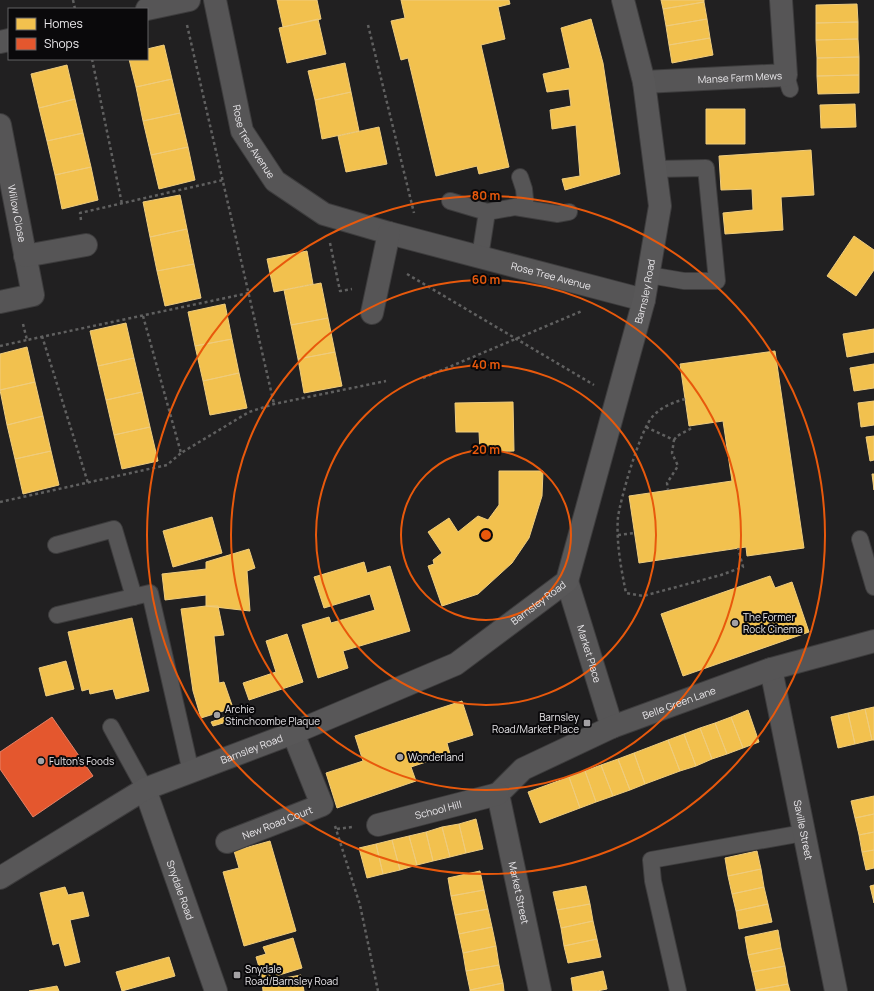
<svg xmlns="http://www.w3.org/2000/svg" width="874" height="991" font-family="Manrope,sans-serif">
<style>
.homes{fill:#f2c14e;stroke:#efcc7d}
.shops{fill:#e4572e;stroke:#e68266}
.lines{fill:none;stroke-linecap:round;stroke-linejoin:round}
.lane-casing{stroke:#3d3c3d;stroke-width:18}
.street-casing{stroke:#3d3c3d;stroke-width:24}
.secondary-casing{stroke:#3d3c3d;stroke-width:24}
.path{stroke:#606060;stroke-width:2.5;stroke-dasharray:3 3;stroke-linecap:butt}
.lane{stroke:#565556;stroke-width:16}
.street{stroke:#565556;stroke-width:22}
.secondary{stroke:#585758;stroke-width:22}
.ring{fill:none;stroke:#e8590c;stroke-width:2}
.poi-dot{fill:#a3a1a4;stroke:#0a090b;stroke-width:1.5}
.labels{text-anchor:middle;stroke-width:4;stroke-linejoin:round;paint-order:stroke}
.street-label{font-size:10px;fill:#e9e7ea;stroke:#0a090b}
.poi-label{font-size:10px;fill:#e9e7ea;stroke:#0a090b;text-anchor:start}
.centre{fill:#e8590c;stroke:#0a090b;stroke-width:2}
.ring-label{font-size:12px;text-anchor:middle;font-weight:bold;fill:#e8590c;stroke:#0a090b;stroke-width:4;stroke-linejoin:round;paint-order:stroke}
</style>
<rect width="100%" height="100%" fill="#212021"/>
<path class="homes" d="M277 0H317L321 19 283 27Z
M401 0H509L510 4 498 7 505 39 481 45 509 167 479 174 477 166 436 176 408 58 401 60 391 21 405 18Z
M661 0H704V2L663 9Z
M704 2 707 19 666 26 663 9Z
M857 4 858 22 816 23V5Z
M318 19 326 54 287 63 279 28Z
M591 19 603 63 620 174 565 190 562 179 580 176 576 125 552 129 550 110 571 106 569 89 547 92 543 74 570 68 561 28Z
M707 19 710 38 669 45 666 26Z
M858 22V39L816 40V23Z
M710 38 713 55 672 63 669 45Z
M858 39 859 57 817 58 816 40Z
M164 45 172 79 136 87 129 59H147V49Z
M859 57V75L817 76V58Z
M345 63 351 92 315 100 308 71Z
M67 65 75 99 39 108 31 74Z
M859 75V93L818 94 817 76Z
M172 79 180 113 143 121 136 87Z
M351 92 359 131 322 139 315 100Z
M75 99 83 133 47 141 39 108Z
M855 104 856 127 821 128 820 105Z
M706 109H745V144H706Z
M180 113 188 147 151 155 143 121Z
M379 127 387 164 346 172 338 136Z
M83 133 91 167 55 175 47 141Z
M188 147 195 180 159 189 151 155Z
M811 150 814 195 781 197 783 230 725 234 723 213 753 210 752 189 721 190 719 156Z
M91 167 98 200 62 209 55 175Z
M180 195 187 229 150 237 143 202Z
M187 229 194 264 157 271 150 237Z
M854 236 874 250V270L856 296 827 276Z
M307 251 313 284 274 292 267 259Z
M194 264 201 298 165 306 157 271Z
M321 283 328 318 291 325 284 290Z
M225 304 232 339 195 346 188 312Z
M328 318 335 352 298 359 291 325Z
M126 323 134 358 98 366 90 331Z
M874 329V352L847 357 843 334Z
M232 339 239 373 203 381 195 346Z
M27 347 35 382 0 390V354Z
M775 351 804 548 747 556 746 547 639 563 629 496 732 481 723 421 689 426 680 364Z
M335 352 342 386 304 393 298 359Z
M134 358 142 392 106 400 98 366Z
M874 364V388L854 391 850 368Z
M239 373 247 408 210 415 203 381Z
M35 382 43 416 7 425 0 390Z
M142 392 150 427 114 435 106 400Z
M874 401V425L861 427 858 403Z
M513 402 514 451 480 452 479 432H456L455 403Z
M43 416 51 451 15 459 7 425Z
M150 427 158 461 122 469 114 435Z
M874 436V460L870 461 866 437Z
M51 451 59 485 23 494 15 459Z
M499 471H543L542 496 529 538 512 563 478 594 442 606 428 566 434 564 433 560 442 553 428 532 449 518 458 532 478 516 488 520 499 505Z
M872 474H874V490Z
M212 517 222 553 173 567 163 531Z
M249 549 255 568 247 571 250 611 206 606V595L165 600 162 574 206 569V562Z
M364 562 367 573 390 566 410 631 343 651 348 668 318 678 302 625 329 617 331 623 375 610 370 594 324 608 314 577Z
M770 576 775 588 792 582 809 632 683 676 661 614Z
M206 606H218L224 635 214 636 219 683 224 682 233 708 201 718 193 691 181 609Z
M132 618 149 691 116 699 113 689 90 694 89 689 82 691 68 632Z
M287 634 303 682 249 700 243 683 276 672 266 641Z
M66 661 74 689 46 696 39 668Z
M462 701 473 735 447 743 450 754 411 767 416 781 337 808 326 773 363 761 355 736Z
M874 707V740H872L865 709Z
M865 709 872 740 855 744 848 713Z
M748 710 759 742 743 748 731 717Z
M848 713 855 744 838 748 831 717Z
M228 716 230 721 213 726 211 722Z
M731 717 743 748 727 754 715 723Z
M715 723 727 754 712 759 700 728Z
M700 728 712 759 696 766 684 734Z
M684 734 696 766 680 771 668 740Z
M668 740 680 771 645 784 634 753Z
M634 753 645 784 630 790 618 759Z
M618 759 630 790 613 796 601 765Z
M601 765 613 796 596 802 585 771Z
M585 771 596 802 580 808 569 777Z
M569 777 580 808 540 823 528 792Z
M874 796V814L855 818 851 801Z
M874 814V832L859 835 855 818Z
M476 819 483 849 466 853 459 824Z
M459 824 466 853 450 857 442 827Z
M442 827 450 857 433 861 426 832Z
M426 832 433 861 417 865 409 836Z
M874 832V850L862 852 859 835Z
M409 836 417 865 400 870 392 840Z
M392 840 400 870 383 874 376 844Z
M270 841 296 931 244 946 223 872 239 868 234 851Z
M376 844 383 874 367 878 359 848Z
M874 850V868L866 870 862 852Z
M757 851 761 869 728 876 725 858Z
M761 869 764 887 732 894 728 876Z
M480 871 484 890 451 896 448 878Z
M874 885V903L870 886Z
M586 886 590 904 557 910 553 892Z
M65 887 68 895 83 892 89 916 70 920 80 962 65 966 59 943 53 945 40 893Z
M764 887 768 904 736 911 732 894Z
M484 890 488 909 455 915 451 896Z
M590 904 593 921 561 928 557 910Z
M768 904 772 922 739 929 736 911Z
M488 909 492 927 459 934 455 915Z
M593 921 597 939 564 946 561 928Z
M492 927 496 946 463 953 459 934Z
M778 930 781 948 748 955 745 937Z
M293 938 302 968 263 980 256 957 266 954 263 947Z
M597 939 601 957 568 963 564 946Z
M496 946 499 965 466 971 463 953Z
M781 948 785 966 752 972 748 955Z
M169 957 175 976 122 991 116 972Z
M499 965 503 983 470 990 466 971Z
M785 966 788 984 756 990 752 972Z
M603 971 607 989 597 991H573L571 978Z
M301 975 304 991H263L262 982Z
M503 983 504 991H470V990Z
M788 984 790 991H756V990Z
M57 986 59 991H29Z"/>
<path class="shops" d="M52 717 93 776 33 817 0 769V752Z"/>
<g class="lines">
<g class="lane-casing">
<path id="lane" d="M786 75 790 89
M520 177 524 189 526 209
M450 201 487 212
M480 257 487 212 515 207 558 214 569 212
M649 275 684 281H717L706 168 655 169
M860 539 874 587
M56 545 114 529 134 597
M57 615 150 593 191 772
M111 727 145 789
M678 991 653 881 651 860 803 833"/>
</g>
<g class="street-casing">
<g id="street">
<path id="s1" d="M215 0 242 131 275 181 324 214 389 233 644 300"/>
<path d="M147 9 189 0"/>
<path d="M0 42 9 40"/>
<path id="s2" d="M644 82 786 75 781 0"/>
<path id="s3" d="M0 125 33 295 0 302"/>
<path d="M25 256 86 245"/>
<path d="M372 313 389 233"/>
<path id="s4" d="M567 581 612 727"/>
<path id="s5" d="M771 669 836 991"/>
<path id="s6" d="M498 794 523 769 612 727 771 669 874 641"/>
<path id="s7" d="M498 794 540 991"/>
<path id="s8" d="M378 825 498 794"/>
<path id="s9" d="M227 842 322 805 293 733"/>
</g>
</g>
<g class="secondary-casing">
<g id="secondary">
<path id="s10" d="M145 789 216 991"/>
<path id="s11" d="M0 878 145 789 293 733 456 664 567 581 644 300 660 206 644 82 623 0"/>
</g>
</g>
<path class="path" d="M73 0 75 9
M187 25 274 404
M368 25 414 213
M92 59 122 204
M81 220 80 213 223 180
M330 243 340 291 352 289
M407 274 594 385
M143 316 181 453 249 412 274 404 386 381
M23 324 27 340 249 293
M42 336 88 483
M0 346 27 340
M423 378 582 311
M685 399C674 402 661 407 653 416 640 430 621 497 618 517 616 542 621 568 626 593L643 596 721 575 743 567 738 548
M646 427 674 440 672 453 678 466 667 483 668 490
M674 440 677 436 692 428
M0 502 167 465 181 453
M618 535 635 533
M335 826 360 905 378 991
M337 829 352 827"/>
<use href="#lane" class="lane"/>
<use href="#street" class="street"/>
<use href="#secondary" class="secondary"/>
</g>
<g class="ring">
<circle cx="486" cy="535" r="85"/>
<circle cx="486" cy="535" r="170"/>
<circle cx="486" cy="535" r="255"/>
<circle cx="486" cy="535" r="339"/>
</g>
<g class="poi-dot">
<circle cx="735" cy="623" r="4"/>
<circle cx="217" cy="715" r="4"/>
<rect x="583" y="719" width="8" height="8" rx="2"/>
<circle cx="400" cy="757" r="4"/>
<circle cx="41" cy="761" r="4"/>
<rect x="233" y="971" width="8" height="8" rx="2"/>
</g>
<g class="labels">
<g class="street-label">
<text dy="4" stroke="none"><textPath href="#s2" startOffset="96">Manse Farm Mews</textPath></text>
<text dy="4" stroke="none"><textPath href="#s1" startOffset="148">Rose Tree Avenue</textPath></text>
<text dy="4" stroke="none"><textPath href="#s3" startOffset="90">Willow Close</textPath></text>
<text dy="4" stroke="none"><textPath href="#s1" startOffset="488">Rose Tree Avenue</textPath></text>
<text dy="4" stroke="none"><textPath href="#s11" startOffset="944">Barnsley Road</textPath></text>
<text dy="4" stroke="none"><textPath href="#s11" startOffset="608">Barnsley Road</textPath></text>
<text dy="4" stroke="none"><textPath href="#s4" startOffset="76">Market Place</textPath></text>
<text dy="4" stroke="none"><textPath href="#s6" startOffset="205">Belle Green Lane</textPath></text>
<text dy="4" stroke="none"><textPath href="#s11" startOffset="284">Barnsley Road</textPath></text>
<text dy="4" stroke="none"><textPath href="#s8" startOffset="62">School Hill</textPath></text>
<text dy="4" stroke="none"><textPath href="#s9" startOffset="54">New Road Court</textPath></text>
<text dy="4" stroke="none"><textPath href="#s5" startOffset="164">Saville Street</textPath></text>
<text dy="4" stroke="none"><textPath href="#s10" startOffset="107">Snydale Road</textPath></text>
<text dy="4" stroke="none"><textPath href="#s7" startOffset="101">Market Street</textPath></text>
</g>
<g class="poi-label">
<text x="743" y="621">The Former<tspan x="743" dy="12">Rock Cinema</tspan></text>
<text x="225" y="713">Archie<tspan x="225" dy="12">Stinchcombe Plaque</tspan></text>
<text x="579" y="721" text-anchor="end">Barnsley<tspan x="579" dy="12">Road/Market Place</tspan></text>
<text x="408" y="761">Wonderland</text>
<text x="49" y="765">Fulton's Foods</text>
<text x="245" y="973">Snydale<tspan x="245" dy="12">Road/Barnsley Road</tspan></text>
</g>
</g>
<circle cx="486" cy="535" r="6" class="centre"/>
<g class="ring-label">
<text x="486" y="200">80 m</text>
<text x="486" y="284">60 m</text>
<text x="486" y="369">40 m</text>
<text x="486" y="454">20 m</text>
</g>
<rect x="8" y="8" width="140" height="52" fill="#0a090b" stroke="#636264"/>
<rect x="16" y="18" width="20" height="12" fill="#f2c14e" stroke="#636264"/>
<text x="44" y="28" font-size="12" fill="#e9e7ea">Homes</text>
<rect x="16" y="38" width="20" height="12" fill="#e4572e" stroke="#636264"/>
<text x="44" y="48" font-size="12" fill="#e9e7ea">Shops</text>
</svg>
